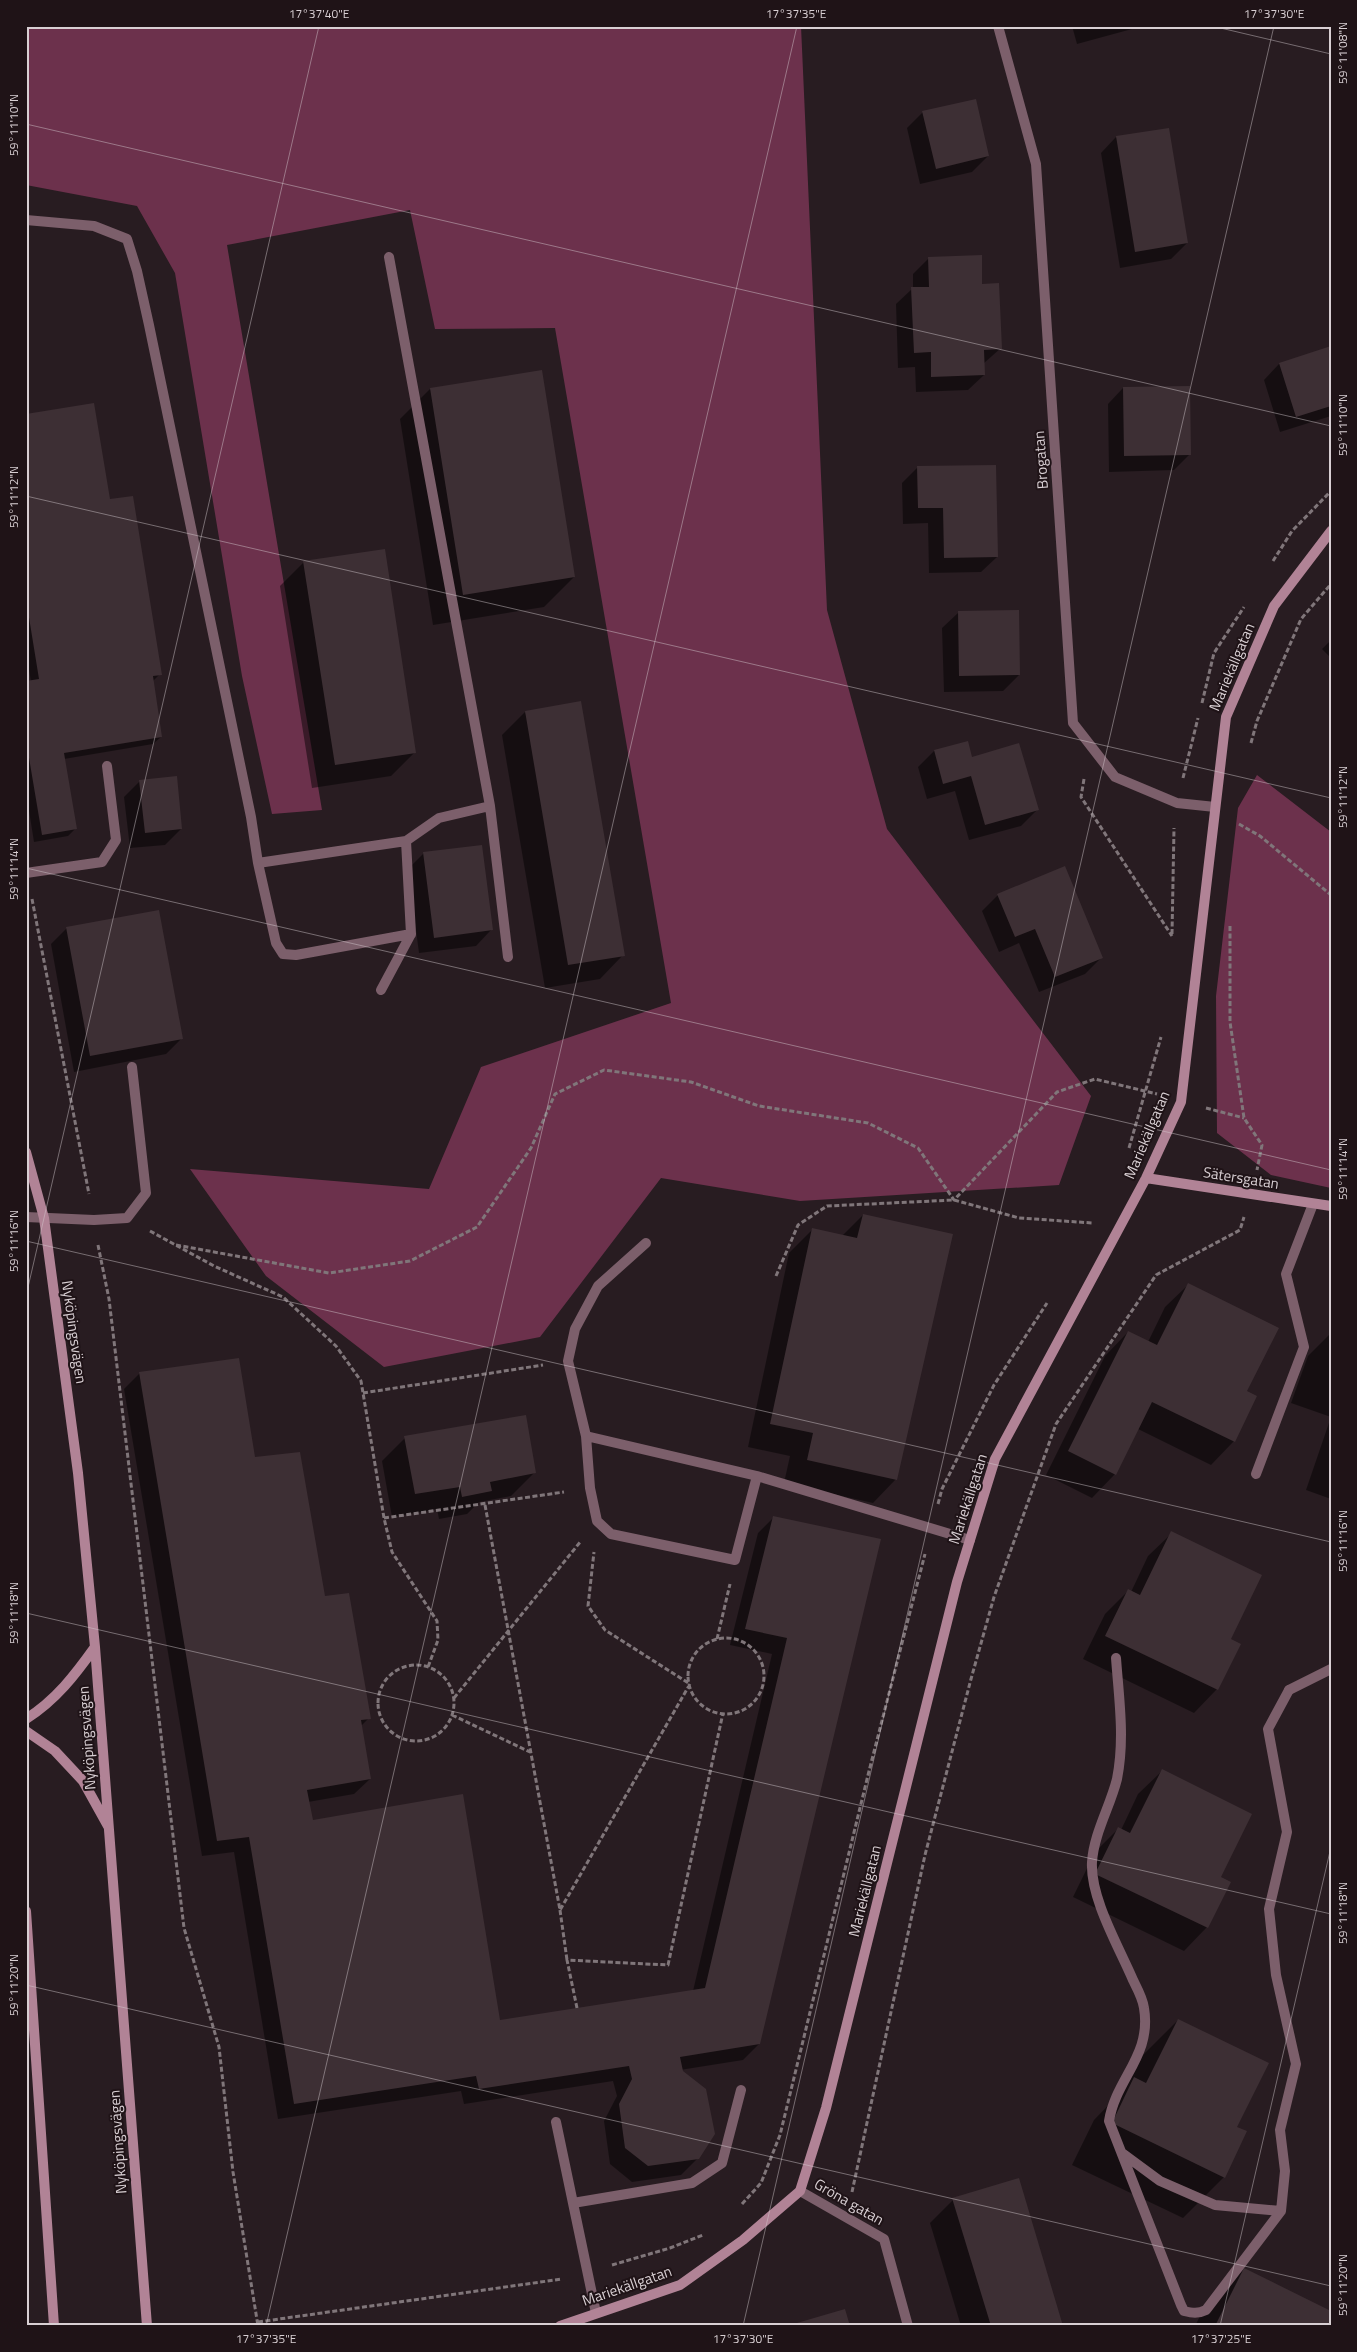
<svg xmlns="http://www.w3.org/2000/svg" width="1357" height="2352" font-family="'Titillium Web',sans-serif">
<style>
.forest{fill:#6c314c}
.shadow{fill:#0007}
.building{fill:#3d2f34}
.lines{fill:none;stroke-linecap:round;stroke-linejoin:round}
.path{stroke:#80767a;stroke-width:3;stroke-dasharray:5 2.5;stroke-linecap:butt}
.lane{stroke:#7c5f6b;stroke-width:10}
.street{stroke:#7c5f6b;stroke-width:10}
.secondary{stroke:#b18396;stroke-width:10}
.ticks{fill:none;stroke:#d8cfd3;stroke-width:1;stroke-opacity:0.45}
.labels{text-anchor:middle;stroke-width:4;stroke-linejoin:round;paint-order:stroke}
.street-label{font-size:15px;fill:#d8cfd3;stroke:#1f1317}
.neatline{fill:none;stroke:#d8cfd3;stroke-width:2}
.ticks-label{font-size:12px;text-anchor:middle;fill:#d8cfd3}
</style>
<rect width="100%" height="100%" fill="#281c21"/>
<path class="forest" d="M26 26H801L827 610 887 829 1091 1096 1059 1185 800 1201 661 1178 540 1337 384 1367 266 1276 190 1169 429 1189 481 1067 671 1003 555 328 435 329 410 210 227 245 322 810 272 814 242 676 175 273 137 206 26 185Z
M1257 775 1331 832V1188L1271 1175 1217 1133 1216 996 1238 808Z"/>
<path class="shadow" d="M1072 26H1143L1077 44Z
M923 112 988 156 972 172 920 184 907 128Z
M1116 137 1187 243 1171 259 1120 268 1101 153Z
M929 258 981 285 1001 348 983 364 984 375 968 390 916 392 915 367 898 368 896 304 913 288V274Z
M1331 347V416L1280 432 1264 380 1279 364Z
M1123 388 1190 454 1174 470 1109 472 1108 404Z
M430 389 574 577 544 607 433 625 400 419Z
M26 416 109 501 160 674 152 682 161 737 153 744 64 759 75 829 68 836 34 842 26 792V683L31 682 26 651Z
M918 467 997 557 981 572 929 573 928 523 903 524 902 483Z
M304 562 415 752 391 776 312 788 280 586Z
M958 613 1019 675 1003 691 944 692 942 628Z
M1331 640V658L1322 649Z
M525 712 623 955 600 979 545 988 502 735Z
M967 742 971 758 1037 810 1021 826 969 840 955 791 927 799 918 767 934 751Z
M140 781 181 829 165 845 130 848 124 797Z
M424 853 491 930 476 946 419 953 408 869Z
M998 895 1101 958 1085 974 1039 992 1019 943 999 952 982 911Z
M67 928 181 1039 166 1054 74 1072 51 944Z
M863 1215 896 1479 873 1503 784 1483 790 1456 748 1447 789 1253 812 1230 842 1236Z
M1189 1284 1246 1391 1234 1441 1211 1465 1138 1429 1115 1474 1092 1498 1046 1475 1105 1356 1128 1332 1148 1342 1165 1307Z
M1331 1333V1499L1306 1490 1331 1417 1291 1403 1308 1356Z
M140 1373 254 1458 324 1597 369 1718 361 1726 370 1779 354 1794 308 1802 312 1821 499 2022 693 1991 772 1654 730 1645 758 1533 774 1517 879 1540 759 2044 743 2060 680 2070 698 2158 681 2175 632 2182 610 2164 604 2121 617 2096 613 2081 464 2104 461 2091 278 2119 234 1852 202 1856 124 1389Z
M405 1438 534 1473 511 1496 479 1502 467 1514 439 1519 437 1509 392 1517 382 1461Z
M1172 1533 1229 1639 1217 1689 1194 1713 1083 1659 1105 1614 1128 1591 1131 1592 1148 1556Z
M1162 1771 1219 1877 1207 1927 1184 1951 1073 1897 1095 1852 1118 1829 1121 1830 1138 1794Z
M1178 2020 1235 2128 1224 2177 1183 2218 1072 2165 1094 2120 1123 2090 1137 2061Z
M953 2200 1062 2326H961L930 2223Z
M1244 2269 1326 2326H1195L1203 2310Z"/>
<path class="building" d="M976 99 989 156 936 169 922 111Z
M1169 128 1188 243 1135 252 1116 136Z
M982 255V284L999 283 1002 349 984 350 985 375 931 377V352L914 353 911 287H929L928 257Z
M1331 346V406L1296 417 1279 363Z
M542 370 575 577 463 595 430 388Z
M1190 386 1191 455 1124 456 1123 387Z
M94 403 110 499 133 496 162 675 153 676 162 737 64 753 77 829 42 835 26 740V681L39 679 26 599V414Z
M996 465 998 557 944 558 943 508H918L917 466Z
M385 549 416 753 335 765 303 561Z
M1019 610 1020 675 959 676 958 611Z
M581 701 625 956 568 965 525 711Z
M968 741 972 757 1019 743 1039 810 985 825 971 776 943 784 934 750Z
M177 776 182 829 145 833 139 780Z
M482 845 493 930 434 938 423 852Z
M1065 866 1103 958 1055 977 1035 929 1015 937 997 894Z
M159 910 183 1039 90 1056 66 927Z
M863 1214 953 1234 897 1480 807 1460 813 1433 770 1424 812 1228 857 1238Z
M1188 1283 1279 1328 1247 1391 1257 1396 1235 1442 1152 1402 1116 1475 1068 1451 1128 1331 1157 1345Z
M239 1358 255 1457 300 1452 325 1596 349 1593 371 1719 361 1720 371 1779 307 1790 313 1820 463 1794 500 2020 705 1988 787 1638 745 1629 773 1516 881 1539 760 2044 680 2057 683 2071 706 2089 715 2134 699 2159 648 2166 625 2148 619 2104 632 2079 629 2066 479 2089 476 2076 294 2104 249 1837 217 1841 139 1372Z
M526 1415 536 1473 490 1482 492 1491 462 1497 460 1487 415 1494 404 1436Z
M1171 1531 1262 1575 1231 1639 1241 1644 1218 1690 1105 1636 1128 1589 1140 1595Z
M1162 1769 1252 1814 1221 1877 1231 1882 1208 1928 1095 1874 1118 1827 1130 1833Z
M1178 2019 1269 2063 1237 2127 1247 2131 1225 2178 1112 2123 1134 2077 1146 2083Z
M1019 2178 1063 2326H991L952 2198Z
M1244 2268 1331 2311V2319L1327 2326H1215Z
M845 2309 850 2326H790V2325Z"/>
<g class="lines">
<path class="path" d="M1273 561 1292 531 1331 491
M1202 703 1214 653 1244 607
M1251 743 1257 721 1301 619 1331 584
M1183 778 1198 718
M1084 779 1081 797 1172 936
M1239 824 1260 836 1331 895
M32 899 89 1194
M1230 926V1022L1244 1118 1262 1145 1257 1170
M1172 934 1174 828
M1206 1108 1244 1118
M1129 1148 1161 1037
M150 1231 214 1266 283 1297 336 1346 361 1381 384 1518 392 1552 437 1621 438 1640 428 1667
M98 1245 109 1299 184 1928 219 2047 233 2172 258 2326
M176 1245 329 1273 410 1261 477 1227 531 1148 555 1094 604 1070 691 1082 759 1106 868 1123 918 1148 954 1200 1057 1092 1095 1079 1157 1094
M776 1276 798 1225 827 1206 954 1200 1019 1218 1093 1223
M363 1393 543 1365
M938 1504 942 1489 994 1385 1047 1303
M485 1505 560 1910 690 1684 605 1630 588 1606 594 1552
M384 1518 564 1492
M688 1676a38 38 0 1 1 76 0a38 38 0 1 1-76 0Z
M717 1639 730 1584
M378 1703a38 38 0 1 1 76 0a38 38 0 1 1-76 0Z
M454 1698 581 1541
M452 1715 530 1752
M560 1910 567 1960
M577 2008 567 1960 668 1965 723 1713
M852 2192 925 1855 971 1679 994 1597 1056 1424 1156 1275 1240 1230 1244 1217
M742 2204 761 2183 780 2135 869 1771 925 1554
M612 2265 670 2248 703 2235
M258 2322 562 2279"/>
<path class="lane" d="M26 220 94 226 127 239 137 271 149 325 251 817 258 863 406 841 439 818 490 806 389 257
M490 806 508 957
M258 863 276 943 283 954 296 955 411 934 406 841
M26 873 102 862 116 840 107 766
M381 990 411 934
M26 1217 94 1220 127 1218 146 1193 132 1067
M646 1243 598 1286 575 1329 568 1361 586 1436 757 1476 970 1540
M586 1436 590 1488 597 1521 611 1534 735 1560 757 1476
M1256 1474 1304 1347 1286 1274 1313 1204
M1116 1658C1119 1699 1125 1739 1117 1779 1110 1807 1094 1833 1092 1862 1090 1898 1119 1947 1133 1980 1137 1988 1143 1999 1144 2008 1152 2056 1116 2078 1109 2121L1181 2305 1184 2311C1192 2313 1198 2314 1206 2310L1281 2211 1285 2171 1280 2130 1296 2064 1276 1975 1269 1909 1287 1832 1268 1729 1289 1690
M556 2122 596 2313
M1122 2153 1160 2181 1215 2205 1281 2211
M573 2203 692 2183 722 2163 741 2090"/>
<path class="street" d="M998 26 1036 164 1073 723 1115 777 1177 803 1215 807
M1289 1690 1331 1669
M800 2191 884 2239 908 2326"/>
<path class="secondary" d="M26 1152 44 1218 78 1473 95 1647 147 2326
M1146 1178 1331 1206
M26 1719C56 1700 75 1675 95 1647
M26 1731 55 1751 83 1781 108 1826
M26 1911 54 2326
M560 2326 680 2285 743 2240 800 2191 826 2108 957 1582 995 1459 1146 1178 1181 1102 1226 717 1274 606 1331 531"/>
</g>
<path class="ticks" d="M1212 26 1331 54M26 124 1331 426M26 496 1331 798M26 868 1331 1170M26 1241 1331 1542M26 1296 319 26M26 1613 1331 1914M26 1985 1331 2286M266 2326 797 26M743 2326 1274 26M1220 2326 1331 1847"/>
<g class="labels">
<g class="street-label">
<text transform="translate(1041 460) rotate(-94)" y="5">Brogatan</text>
<text transform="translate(1232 667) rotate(-67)" y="5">Mariekällgatan</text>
<text transform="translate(1147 1135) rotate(-67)" y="5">Mariekällgatan</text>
<text transform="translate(1241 1178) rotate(9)" y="5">Sätersgatan</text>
<text transform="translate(74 1332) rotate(82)" y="5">Nyköpingsvägen</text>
<text transform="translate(968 1499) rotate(-72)" y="5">Mariekällgatan</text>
<text transform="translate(87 1738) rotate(-94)" y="5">Nyköpingsvägen</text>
<text transform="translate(865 1891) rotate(-76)" y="5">Mariekällgatan</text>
<text transform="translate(118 2142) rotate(-94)" y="5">Nyköpingsvägen</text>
<text transform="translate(849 2202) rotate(30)" y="5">Gröna gatan</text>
<text transform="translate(627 2286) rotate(-19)" y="5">Mariekällgatan</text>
</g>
</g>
<rect width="1357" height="2352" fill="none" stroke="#1f1317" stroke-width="55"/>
<rect x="28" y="28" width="1302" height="2296" class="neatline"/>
<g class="ticks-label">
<text x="319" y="18">17°37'40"E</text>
<text x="796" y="18">17°37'35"E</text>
<text x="1274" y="18">17°37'30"E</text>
<text transform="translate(1343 53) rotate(-90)" y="4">59°11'08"N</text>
<text transform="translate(14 125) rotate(-90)" y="4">59°11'10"N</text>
<text transform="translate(1343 425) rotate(-90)" y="4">59°11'10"N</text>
<text transform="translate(14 497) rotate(-90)" y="4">59°11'12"N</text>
<text transform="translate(1343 797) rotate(-90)" y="4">59°11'12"N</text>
<text transform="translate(14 869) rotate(-90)" y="4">59°11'14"N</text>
<text transform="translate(1343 1169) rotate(-90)" y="4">59°11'14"N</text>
<text transform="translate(14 1241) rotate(-90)" y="4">59°11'16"N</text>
<text transform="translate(1343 1541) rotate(-90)" y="4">59°11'16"N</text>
<text transform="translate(14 1613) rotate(-90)" y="4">59°11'18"N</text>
<text transform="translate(1343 1913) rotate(-90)" y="4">59°11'18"N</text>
<text transform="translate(14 1985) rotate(-90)" y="4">59°11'20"N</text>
<text transform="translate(1343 2285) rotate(-90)" y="4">59°11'20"N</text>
<text x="266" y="2343">17°37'35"E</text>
<text x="743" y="2343">17°37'30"E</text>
<text x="1221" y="2343">17°37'25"E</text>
</g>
</svg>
